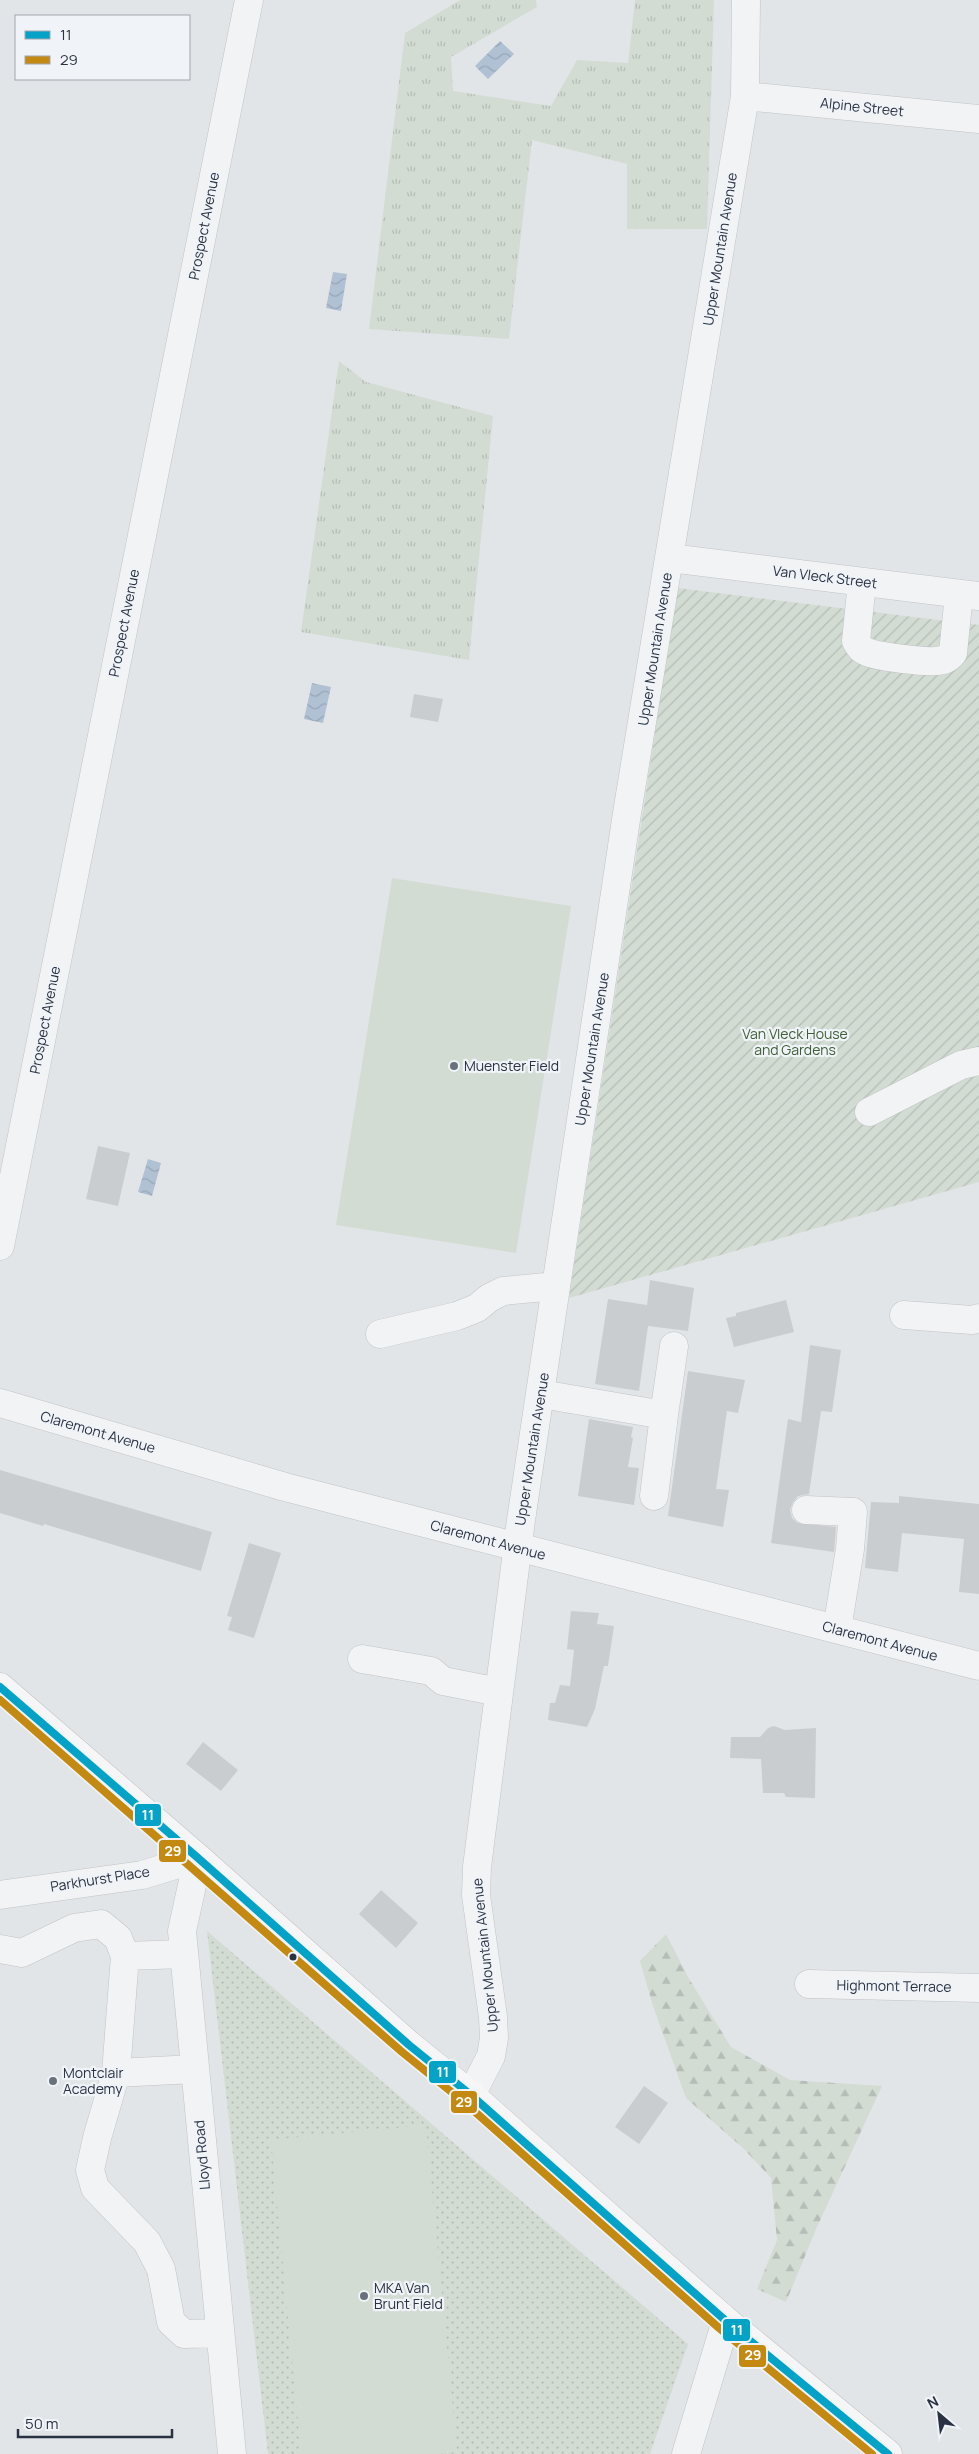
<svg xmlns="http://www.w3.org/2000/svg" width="979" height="2454" font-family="Manrope,sans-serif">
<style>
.grass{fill:url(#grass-tufts)}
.forest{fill:url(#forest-firs)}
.park{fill:url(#park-dots)}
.garden{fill:url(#garden-furrows)}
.pitch{fill:#d3dcd3}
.water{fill:url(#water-waves)}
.building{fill:#cacdd0}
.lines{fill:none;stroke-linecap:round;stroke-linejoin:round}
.minor-casing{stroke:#c0c3c6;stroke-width:29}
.major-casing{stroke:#bec2c6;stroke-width:29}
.minor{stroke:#f2f3f4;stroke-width:28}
.major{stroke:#f6f6f7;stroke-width:28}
.bus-1-casing{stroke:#f0f3f7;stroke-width:11}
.bus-2-casing{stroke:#f0f3f7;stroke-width:11}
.bus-1{stroke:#02a3c7;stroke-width:8}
.bus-2{stroke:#c38910;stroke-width:8}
.poi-dot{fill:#69717c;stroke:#f0f3f7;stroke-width:2}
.bus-dot{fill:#283242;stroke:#f0f3f7;stroke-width:2}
.labels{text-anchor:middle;stroke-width:4.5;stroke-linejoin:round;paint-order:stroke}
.street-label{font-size:14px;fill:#283242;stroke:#f0f3f7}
.park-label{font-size:14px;fill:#3d5e35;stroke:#f0f3f7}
.poi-label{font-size:14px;fill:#283242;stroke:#f0f3f7;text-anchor:start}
.line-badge{stroke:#f0f3f7;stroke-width:2}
.badge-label{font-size:14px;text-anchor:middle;font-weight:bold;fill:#fff}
</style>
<defs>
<pattern id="grass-tufts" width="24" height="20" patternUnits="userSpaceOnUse" patternTransform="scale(1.25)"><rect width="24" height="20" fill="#d3dcd3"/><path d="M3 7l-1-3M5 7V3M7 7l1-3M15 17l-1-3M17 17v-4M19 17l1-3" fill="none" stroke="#b5bdb6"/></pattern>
<pattern id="forest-firs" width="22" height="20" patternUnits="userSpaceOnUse" patternTransform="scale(1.25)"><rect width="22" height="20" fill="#d3dcd3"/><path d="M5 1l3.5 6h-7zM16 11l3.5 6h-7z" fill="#b5bdb6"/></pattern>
<pattern id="park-dots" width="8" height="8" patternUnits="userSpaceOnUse" patternTransform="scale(1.25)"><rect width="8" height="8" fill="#d3dcd3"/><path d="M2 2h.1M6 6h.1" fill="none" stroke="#b5bdb6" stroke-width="1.8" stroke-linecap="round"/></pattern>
<pattern id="garden-furrows" width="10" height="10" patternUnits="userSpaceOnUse" patternTransform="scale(1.25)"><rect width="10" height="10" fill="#d3dcd3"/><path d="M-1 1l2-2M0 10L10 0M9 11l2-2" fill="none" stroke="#b5bdb6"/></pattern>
<pattern id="water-waves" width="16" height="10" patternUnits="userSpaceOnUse" patternTransform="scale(1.25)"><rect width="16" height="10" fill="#b0c1d4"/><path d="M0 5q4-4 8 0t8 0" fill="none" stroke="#97a6b7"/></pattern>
</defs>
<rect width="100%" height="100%" fill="#e2e5e8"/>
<path class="grass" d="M460 0H536L537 7 451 57 453 91 551 106 577 60 628 63 635 0H714L707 229H627V164L532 140 509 339 369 329 405 33Z
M339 361 366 382 493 416 469 660 301 632Z"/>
<path class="forest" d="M666 1934 688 1977 731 2047 790 2080 882 2086 817 2227 786 2302 757 2289 777 2240 771 2178 744 2149 686 2098 653 2006 640 1961Z"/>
<path class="park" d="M207 1931 688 2344 650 2454H268Z"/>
<path class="garden" d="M677 588 979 625V1182L569 1298Z"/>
<path class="pitch" d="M392 878 571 906 516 1253 336 1225Z
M426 2125 457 2452 433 2454H301L271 2140Z"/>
<path class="water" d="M500 41 514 54 488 79 475 66Z
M333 272 347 274 341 311 326 308Z
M312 683 331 687 323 723 304 719Z
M148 1159 161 1163 152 1196 138 1192Z"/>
<path class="building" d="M414 694 443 699 438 722 410 717Z
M98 1146 130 1153 118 1206 86 1199Z
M650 1280 694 1288 688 1331 648 1326 639 1391 595 1384 608 1299 647 1305Z
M786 1300 794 1332 734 1347 726 1318 736 1316V1313Z
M810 1345 841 1350 832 1412 821 1411 809 1494 798 1496 793 1502 790 1510 792 1518 798 1523 836 1527 834 1552 771 1543 788 1419 801 1422Z
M688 1371 745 1380 738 1413 727 1411 716 1489 729 1490 723 1527 668 1516Z
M589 1419 633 1427 631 1437 633 1438 628 1467 639 1468 634 1505 578 1496Z
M0 1470 212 1532 201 1571 44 1524 43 1526 0 1513Z
M899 1496 979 1504V1594L959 1592 964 1539 902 1533 898 1572 865 1568 871 1502 899 1503Z
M249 1543 281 1553 254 1638 228 1630 232 1617 227 1616Z
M571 1611 599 1613 597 1624 614 1626 608 1666H604L595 1709 587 1727 548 1720 550 1703H555L560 1685 570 1686 574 1650 567 1649Z
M774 1726 785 1730 816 1728 815 1798 786 1797 784 1793H763L761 1759 730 1758 731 1737H760L768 1728Z
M203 1742 238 1770 221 1791 186 1764Z
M381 1890 418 1923 396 1948 359 1914Z
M644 2086 668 2103 639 2144 615 2127Z"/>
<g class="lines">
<g class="minor-casing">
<path id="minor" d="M745 96 979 119
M670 558 979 596
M862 582 856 641C859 646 861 650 867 652 879 657 923 662 936 661 943 661 949 658 953 653L959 594
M869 1112 961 1065 979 1061
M0 1246 249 0
M904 1315 972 1320 979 1318
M380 1334 457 1316 477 1308 489 1298 503 1291 556 1286
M541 1394 664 1415 674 1346
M0 1403 285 1487 979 1666
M654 1496 664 1415
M806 1510 853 1512 850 1549 837 1629
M362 1659 431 1671 443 1681 499 1692
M0 1895 142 1875 198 1858 182 1931 232 2454
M0 1949 22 1953 74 1928 101 1924 118 1938 125 1956 116 2073 97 2138 90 2170 95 2188 147 2242 161 2269 171 2322 184 2334 220 2333
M125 1956 184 1954
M809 1984 979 1988
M116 2073 194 2069
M471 2095 491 2056 494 2038 493 2017 476 1895 477 1867 521 1520 627 813 745 96 746 0
M686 2454 726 2321"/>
</g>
<g class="major-casing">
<path id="major" d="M0 1687 198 1858 409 2045 471 2095 726 2321 888 2454"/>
</g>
<use href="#minor" class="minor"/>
<use href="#major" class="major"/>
<g class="bus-1-casing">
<path id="bus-1" d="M0 1687 198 1858 409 2045 471 2095 726 2321 888 2454"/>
</g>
<g class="bus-2-casing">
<path id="bus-2" d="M0 1700 402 2052 465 2103 719 2328 872 2454"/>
</g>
<use href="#bus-1" class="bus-1"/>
<use href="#bus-2" class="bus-2"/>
</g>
<g class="poi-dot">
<circle cx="454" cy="1066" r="5"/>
<circle cx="53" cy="2081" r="5"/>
<circle cx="364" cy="2296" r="5"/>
</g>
<circle class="bus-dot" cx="293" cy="1957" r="4.5"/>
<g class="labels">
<g class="street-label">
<text transform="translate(862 107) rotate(6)" y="5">Alpine Street</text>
<text transform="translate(204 226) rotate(-79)" y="5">Prospect Avenue</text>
<text transform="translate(720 249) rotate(-81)" y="5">Upper Mountain Avenue</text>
<text transform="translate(825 577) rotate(7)" y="5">Van Vleck Street</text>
<text transform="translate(124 623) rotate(-79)" y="5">Prospect Avenue</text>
<text transform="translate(655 649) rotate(-81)" y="5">Upper Mountain Avenue</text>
<text transform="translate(45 1020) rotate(-79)" y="5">Prospect Avenue</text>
<text transform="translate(592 1049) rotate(-81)" y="5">Upper Mountain Avenue</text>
<text transform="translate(98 1432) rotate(16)" y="5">Claremont Avenue</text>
<text transform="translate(532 1449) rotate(-81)" y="5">Upper Mountain Avenue</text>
<text transform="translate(488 1540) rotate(15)" y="5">Claremont Avenue</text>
<text transform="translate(880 1641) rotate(15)" y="5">Claremont Avenue</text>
<text transform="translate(100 1879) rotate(-9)" y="5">Parkhurst Place</text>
<text transform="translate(485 1955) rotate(-96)" y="5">Upper Mountain Avenue</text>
<text transform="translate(894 1986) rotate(1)" y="5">Highmont Terrace</text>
<text transform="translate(202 2155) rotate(-95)" y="5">Lloyd Road</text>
</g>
<g class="park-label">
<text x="795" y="1039">Van Vleck House<tspan x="795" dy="16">and Gardens</tspan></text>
</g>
<g class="poi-label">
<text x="464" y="1071">Muenster Field</text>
<text x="63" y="2078">Montclair<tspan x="63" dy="16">Academy</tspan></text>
<text x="374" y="2293">MKA Van<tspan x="374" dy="16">Brunt Field</tspan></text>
</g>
</g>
<g class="line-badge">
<rect x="134" y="1803" width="28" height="24" rx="5" fill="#02a3c7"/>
<rect x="158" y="1839" width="29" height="24" rx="5" fill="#c38910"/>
<rect x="428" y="2060" width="29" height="24" rx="5" fill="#02a3c7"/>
<rect x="450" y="2090" width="28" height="24" rx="5" fill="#c38910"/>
<rect x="722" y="2318" width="29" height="24" rx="5" fill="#02a3c7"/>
<rect x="738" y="2344" width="29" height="24" rx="5" fill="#c38910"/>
</g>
<g class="badge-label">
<text x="148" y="1820">11</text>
<text x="173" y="1856">29</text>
<text x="443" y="2077">11</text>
<text x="464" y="2107">29</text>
<text x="737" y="2335">11</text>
<text x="753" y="2360">29</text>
</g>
<rect x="15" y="15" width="175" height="65" fill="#f0f3f7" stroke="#a0a6af"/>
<rect x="25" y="31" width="25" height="8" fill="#02a3c7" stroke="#a0a6af"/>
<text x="60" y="40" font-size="15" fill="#283242">11</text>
<rect x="25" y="56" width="25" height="8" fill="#c38910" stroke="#a0a6af"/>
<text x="60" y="65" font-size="15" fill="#283242">29</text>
<g transform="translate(939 2414) rotate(332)" stroke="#f0f3f7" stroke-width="4" paint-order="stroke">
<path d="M0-4L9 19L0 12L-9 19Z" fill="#283242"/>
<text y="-8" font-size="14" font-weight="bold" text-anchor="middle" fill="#283242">N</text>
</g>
<path d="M18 2429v8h154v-8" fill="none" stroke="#283242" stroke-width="2.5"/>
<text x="25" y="2429" font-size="15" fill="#283242" stroke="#f0f3f7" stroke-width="4" paint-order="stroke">50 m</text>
</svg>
